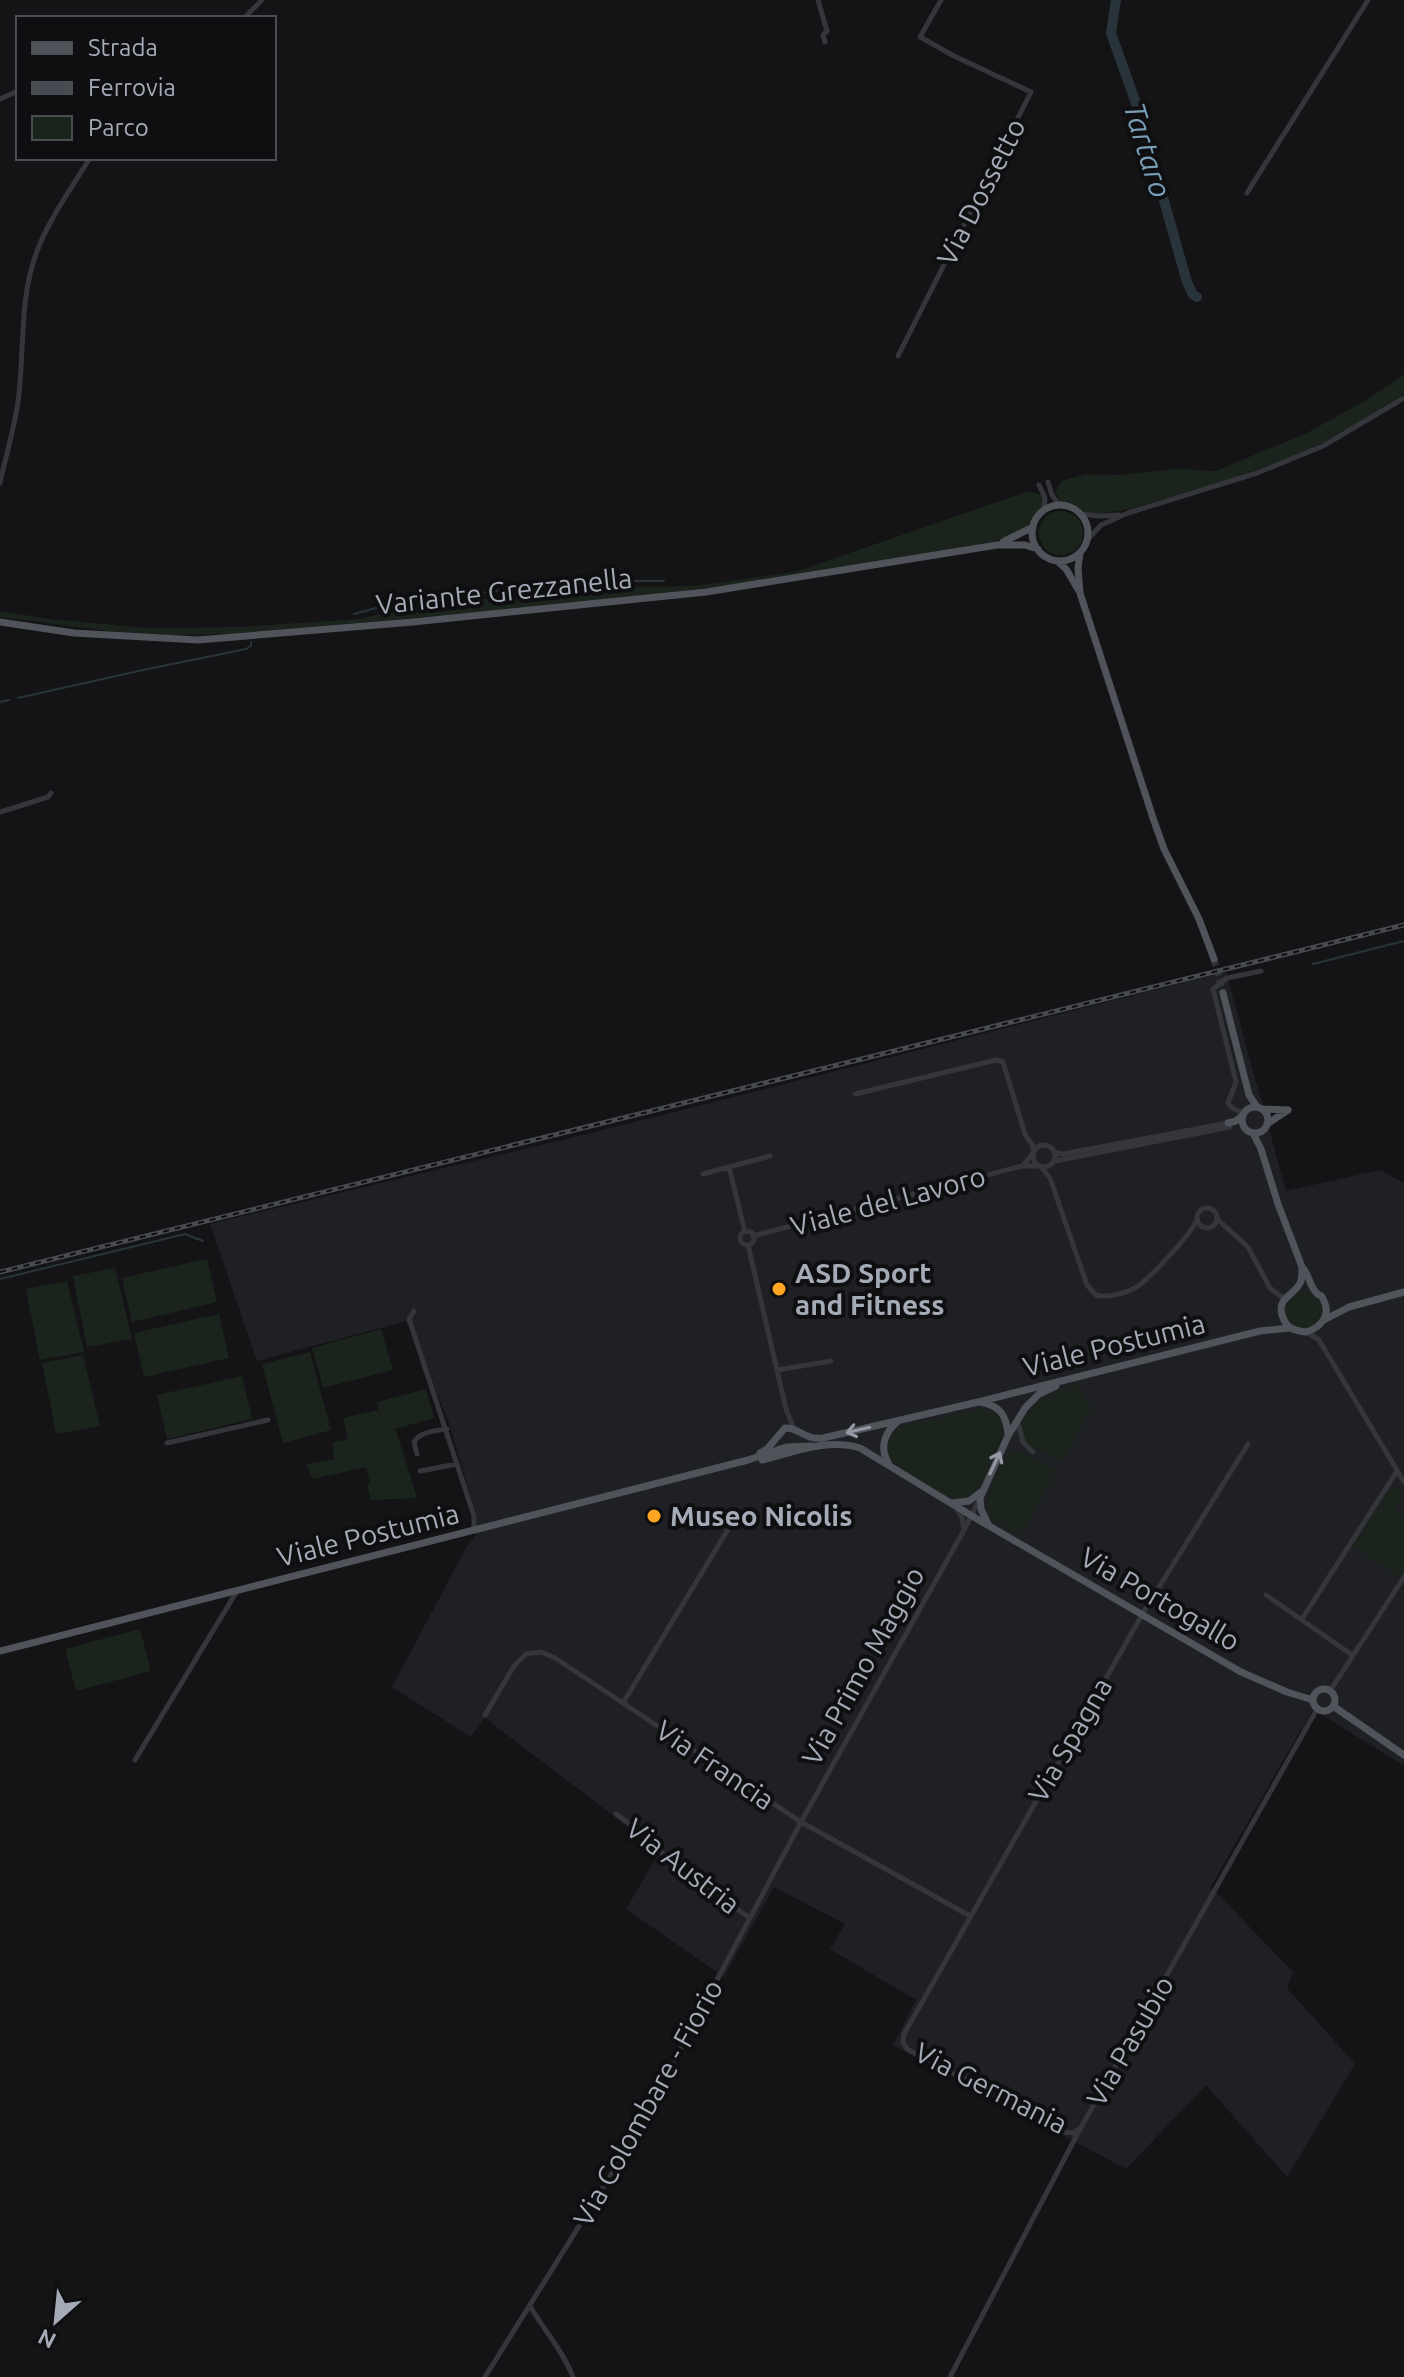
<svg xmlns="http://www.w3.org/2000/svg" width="1404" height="2377" font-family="Ubuntu,sans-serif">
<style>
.built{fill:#1f2023}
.green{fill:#1b241c}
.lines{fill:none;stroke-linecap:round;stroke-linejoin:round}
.stream{stroke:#29343a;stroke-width:2}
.river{stroke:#29343a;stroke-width:10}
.major-tunnel{stroke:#313236;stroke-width:7;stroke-dasharray:7 3.5;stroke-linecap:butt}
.minor{stroke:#34363b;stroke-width:5}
.major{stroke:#50535a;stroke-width:7}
.rail-casing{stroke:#474a50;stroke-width:5}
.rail{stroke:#0f0f11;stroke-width:2;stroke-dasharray:6;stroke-linecap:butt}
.oneway{stroke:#9399a4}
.poi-dot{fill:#ffa622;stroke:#0f0f11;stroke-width:3}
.labels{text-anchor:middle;stroke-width:8;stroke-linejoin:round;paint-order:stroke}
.street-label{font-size:28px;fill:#a4abb7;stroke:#0f0f11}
.poi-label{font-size:28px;font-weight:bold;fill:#a4abb7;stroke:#0f0f11;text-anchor:start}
.water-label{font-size:30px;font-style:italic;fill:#789db5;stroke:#0f0f11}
</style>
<rect width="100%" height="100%" fill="#141416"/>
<path class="built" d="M1226 972 1286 1191 1380 1170 1404 1183V1766L1313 1709 1210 1888 1219 1895 1293 1972 1287 1988 1355 2064 1287 2177 1206 2085 1126 2169 893 2045 916 2000 830 1949 845 1924 774 1887 724 1977 626 1909 656 1858 649 1843 485 1718 471 1737 392 1687 466 1548 476 1535 477 1518 448 1420 406 1321 257 1361 210 1224 591 1133Z"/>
<path class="green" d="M1404 374V394L1395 401 1317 446 1296 455 1234 478 1130 509 1091 515 1072 503 1061 502 1055 491 1062 481 1086 474 1117 475 1176 469 1216 471 1307 433 1370 398Z
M1029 491 1041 495 1044 507C1023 532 1024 533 991 542L810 574 604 601 230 634 170 635 108 631 0 617V611L49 619 148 628 241 627 359 619 447 598 476 600 582 587 694 586 795 572Z
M1039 533a22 22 0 1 1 44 0a22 22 0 1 1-44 0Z
M207 1259 217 1302 132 1322 122 1278Z
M115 1268 132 1339 87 1347 73 1276Z
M67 1281 84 1352 40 1360 26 1289Z
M1286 1310a18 18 0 1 1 36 0a18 18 0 1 1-36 0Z
M219 1314 229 1358 144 1377 134 1333Z
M381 1329 393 1370 323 1388 312 1348Z
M310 1352 331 1430 283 1443 262 1364Z
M83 1355 100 1426 56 1434 42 1363Z
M242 1376 252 1419 167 1439 157 1395Z
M1075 1383 1092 1408 1061 1463 1024 1441 1022 1425C1032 1401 1053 1393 1075 1383Z
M426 1389 434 1418 391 1430H396L417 1498 371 1500 367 1485 370 1482 366 1467 313 1479 306 1464 334 1459 333 1442 348 1440 343 1418 378 1410 382 1421 377 1402Z
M981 1409C1017 1412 1000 1443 990 1463 985 1475 981 1494 967 1498 950 1504 902 1470 890 1458 884 1445 888 1435 900 1427Z
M1020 1451 1057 1471 1020 1536 994 1520 986 1507C987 1495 999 1465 1008 1456 1012 1451 1014 1452 1020 1451Z
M1394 1488 1403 1494 1395 1506 1404 1521V1571L1400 1577 1353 1546 1388 1492Z
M140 1629 151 1671 76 1691 65 1649Z"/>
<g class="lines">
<path class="stream" d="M596 581H664
M354 614 424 595 449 593 474 594 555 583 589 580
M18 698 143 670 246 649 251 646V642
M0 702 9 700
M1313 964 1404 941
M0 1279 185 1234 203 1241"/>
<path class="river" d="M1116 0 1111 33 1138 109 1187 282 1193 295 1197 297"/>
<path class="major-tunnel" d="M1214 959 1223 993"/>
<path class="minor" d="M818 0 827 31 823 35 825 42
M244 18 262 0
M0 99 18 91
M1247 193 1368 0
M898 356 1031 92 954 56 920 37 941 0
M1048 482 1052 495 1059 505
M0 483C6 454 16 424 19 394 24 348 20 298 36 254 48 220 71 189 90 158
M1039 485 1045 498 1044 510
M1082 514 1099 516 1119 515
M1088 539 1101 525 1128 513 1257 473 1323 446 1404 398
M0 812 48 797 51 793
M855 1094 996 1060 1003 1062 1025 1134 1033 1146V1153L1023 1166
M1243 1113 1232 1108 1228 1103 1236 1082 1213 989 1227 978 1261 971
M1033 1156a11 11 0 1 1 22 0a11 11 0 1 1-22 0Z
M1054 1152 1063 1154 1228 1123
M1055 1161 1230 1127
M729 1167 745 1232
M1042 1168 1050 1178 1087 1285 1096 1295C1107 1298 1129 1293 1138 1286 1152 1276 1190 1235 1197 1220
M703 1174 770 1156
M1197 1218a10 10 0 1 1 20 0a10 10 0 1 1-20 0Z
M1217 1219 1248 1247 1270 1288 1282 1297 1287 1296
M740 1238a7 7 0 1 1 14 0a7 7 0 1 1-14 0Z
M753 1236 1022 1166H1038
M748 1245 786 1409 794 1429
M414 1311 409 1319 474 1516V1530
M1306 1332 1318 1339 1322 1345 1404 1482
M777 1370 831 1361
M1018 1423 1023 1442 1033 1452
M167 1443 268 1420
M417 1454 414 1442C421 1431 435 1431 447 1429
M420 1471 457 1464
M957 1509 962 1518 964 1529
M1266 1595 1352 1655
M1302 1619 1397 1471
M1330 1691 1404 1577
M623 1703 727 1531
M485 1715 514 1666 526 1654 541 1652 555 1658 623 1703 801 1822 970 1916
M135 1760 237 1591
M616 1814 653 1841 669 1862 750 1918
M1080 2129 1073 2133 1065 2132 907 2049 903 2042 904 2034 1143 1613 1248 1444
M530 2306C544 2330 563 2351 573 2377
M485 2377 627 2149 801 1822 964 1530 980 1498
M950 2377 1080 2129 1317 1709"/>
<path class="major" d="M1032 533a28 28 0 1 1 56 0a28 28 0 1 1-56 0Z
M1003 542 1033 527
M1080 553 1078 568 1080 593 1153 818 1164 849 1199 919 1214 959
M1057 561 1066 569 1079 591
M0 622 74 633 198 640 413 622 706 592 997 545H1025L1038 549
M1223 993 1249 1095 1257 1107
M1242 1120a13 13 0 1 1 26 0a13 13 0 1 1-26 0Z
M1262 1109 1288 1110
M1228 1123 1236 1121 1242 1116
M1267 1124 1288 1110
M1253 1133 1261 1149 1278 1204 1302 1267C1309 1274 1309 1284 1315 1291 1322 1300 1319 1290 1324 1301 1331 1316 1320 1328 1306 1332 1296 1331 1288 1329 1284 1320 1273 1297 1296 1296 1301 1281 1302 1277 1302 1271 1302 1267
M1324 1320 1349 1307 1404 1292
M980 1402C1000 1406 1006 1414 1008 1434
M760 1453 767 1449 785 1428C799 1427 803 1440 823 1438L978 1402 1260 1331 1290 1328
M762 1460C795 1452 827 1438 860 1448L972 1516 1241 1672 1287 1692 1313 1700
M888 1462C879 1447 885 1432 898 1421
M952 1503 969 1501 981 1492
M988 1524 981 1509 980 1498 1008 1436 1025 1408 1039 1394 1056 1386
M0 1651 748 1460 786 1447 811 1446
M1313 1700a11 11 0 1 1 22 0a11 11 0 1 1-22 0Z
M1333 1706 1404 1755"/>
<g class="rail-casing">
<path id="rail" d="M0 1272 1404 925"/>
</g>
<use href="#rail" class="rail"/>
</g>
<defs><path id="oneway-shaft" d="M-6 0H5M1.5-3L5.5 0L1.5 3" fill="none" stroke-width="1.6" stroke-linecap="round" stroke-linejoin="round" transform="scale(2)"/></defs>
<g class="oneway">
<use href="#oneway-shaft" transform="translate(858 1430) rotate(167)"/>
<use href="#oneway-shaft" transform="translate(995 1463) rotate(-65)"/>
</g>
<g class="poi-dot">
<circle cx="779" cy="1289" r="8"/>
<circle cx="654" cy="1516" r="8"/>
</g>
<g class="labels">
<g class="street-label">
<text transform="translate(981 192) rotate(-63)" y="10">Via Dossetto</text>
<text transform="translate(504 591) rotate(-6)" y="10">Variante Grezzanella</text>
<text transform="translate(888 1201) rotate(-15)" y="10">Viale del Lavoro</text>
<text transform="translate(1114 1345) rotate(-14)" y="10">Viale Postumia</text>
<text transform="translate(368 1535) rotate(-14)" y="10">Viale Postumia</text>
<text transform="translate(1160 1599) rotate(30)" y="10">Via Portogallo</text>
<text transform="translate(863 1666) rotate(-61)" y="10">Via Primo Maggio</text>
<text transform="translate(1070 1740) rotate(-60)" y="10">Via Spagna</text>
<text transform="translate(715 1765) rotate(34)" y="10">Via Francia</text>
<text transform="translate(683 1866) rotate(38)" y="10">Via Austria</text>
<text transform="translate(1130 2041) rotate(-60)" y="10">Via Pasubio</text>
<text transform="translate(991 2088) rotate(27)" y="10">Via Germania</text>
<text transform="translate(648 2103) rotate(-61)" y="10">Via Colombare - Fiorio</text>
</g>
<g class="poi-label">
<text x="795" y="1283">ASD Sport<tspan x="795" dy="32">and Fitness</tspan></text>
<text x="670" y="1526">Museo Nicolis</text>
</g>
<g class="water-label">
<text transform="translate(1147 150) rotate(73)" y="10">Tartaro</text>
</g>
</g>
<rect x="16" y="16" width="260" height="144" fill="#0f0f11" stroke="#4b4d53" stroke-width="2"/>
<rect x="32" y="42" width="40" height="12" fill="#50535a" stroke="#4b4d53" stroke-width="2"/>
<text x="88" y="56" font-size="24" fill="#a4abb7">Strada</text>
<rect x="32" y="82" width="40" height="12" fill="#474a50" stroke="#4b4d53" stroke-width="2"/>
<text x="88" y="96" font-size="24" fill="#a4abb7">Ferrovia</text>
<rect x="32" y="116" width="40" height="24" fill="#1b241c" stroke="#4b4d53" stroke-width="2"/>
<text x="88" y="136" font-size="24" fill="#a4abb7">Parco</text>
<g transform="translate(56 2321) rotate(207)" stroke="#0f0f11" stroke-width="6" paint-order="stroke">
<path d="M0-6L14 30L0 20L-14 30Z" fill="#a4abb7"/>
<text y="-12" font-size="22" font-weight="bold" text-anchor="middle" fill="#a4abb7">N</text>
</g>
</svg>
